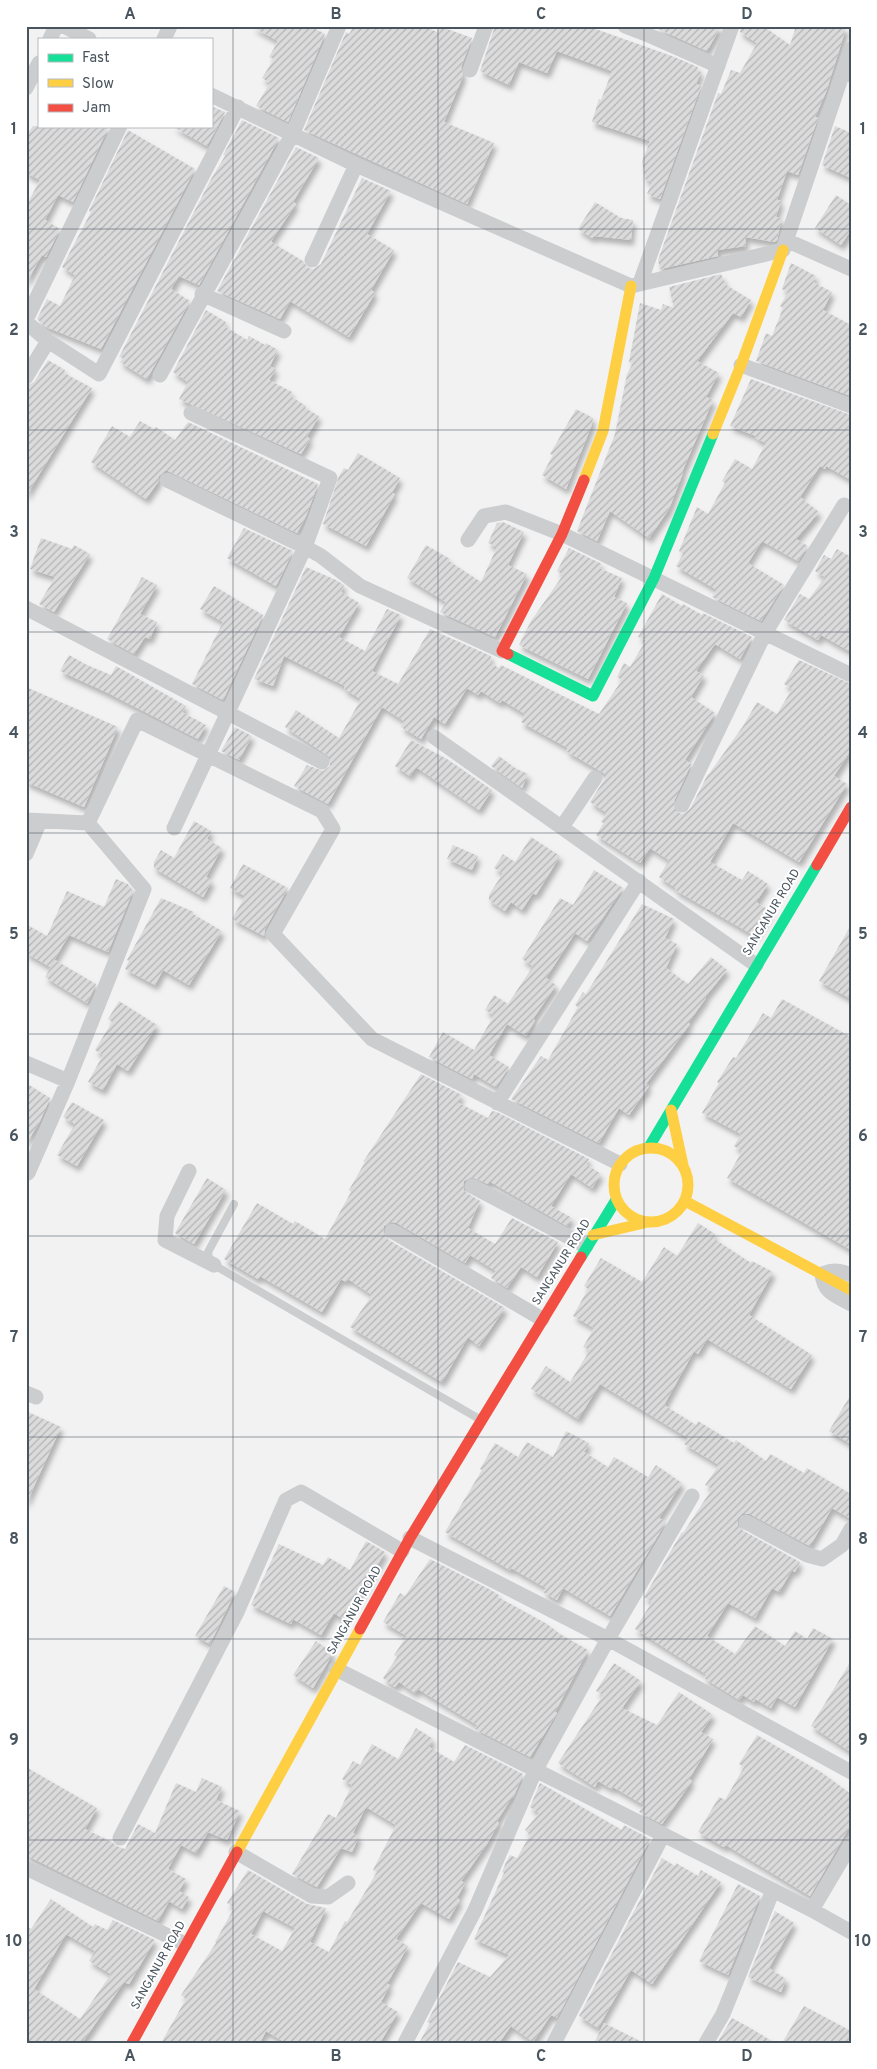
<svg xmlns="http://www.w3.org/2000/svg" width="877" height="2069" font-family="Overpass,sans-serif">
<style>
.building{fill:url(#building-hatch);fill-rule:evenodd;filter:url(#shadow)}
.lines{fill:none;stroke-linecap:round;stroke-linejoin:round}
.lane{stroke:#cbcdcf;stroke-width:8}
.street{stroke:#cbcdcf;stroke-width:15}
.fast{stroke:#16e098;stroke-width:11}
.slow{stroke:#ffcf43;stroke-width:11}
.jam{stroke:#f24e42;stroke-width:11}
.grid{fill:none;stroke:#48545e;stroke-width:1;stroke-opacity:0.55}
.labels{text-anchor:middle;stroke-width:4;stroke-linejoin:round;paint-order:stroke}
.street-label{font-size:12px;fill:#48545e;stroke:#fff}
.neatline{fill:none;stroke:#48545e;stroke-width:2}
.grid-label{font-size:16px;text-anchor:middle;font-weight:bold;fill:#48545e}
</style>
<defs>
<pattern id="building-hatch" width="6" height="6" patternUnits="userSpaceOnUse" patternTransform="scale(1.25)"><rect width="6" height="6" fill="#dbdbdc"/><path d="M-1 1l2-2M0 6l6-6M5 7l2-2" fill="none" stroke="#b4b4b6"/></pattern>
<filter id="shadow"><feDropShadow dx="3" dy="5.5" stdDeviation="2.5" flood-color="#0004"/></filter>
</defs>
<rect width="100%" height="100%" fill="#f2f2f2"/>
<path class="building" d="M251 26H310L325 34 288 122 256 106 270 83 262 78 274 59 269 57 278 41Z
M354 26H424L437 32 439 26 472 38 461 67 463 76 444 122 494 143 467 204 304 130 346 32 349 34Z
M495 26H587L672 56 698 67 697 70 701 72 696 84 701 86 660 199 647 194 652 182 645 179 642 162 650 141 592 122 599 99 601 100 612 71 557 51 547 73 519 62 509 85 480 71Z
M652 26H721L707 51Z
M741 26H763L790 45 796 26H839L846 28 826 92 815 117 818 118 798 175 787 171 777 200 781 201 776 217 782 218 777 240 774 242 745 237 746 246 717 250 718 256 660 269 658 260 718 93 721 94 731 70 740 73 757 43 740 32Z
M211 106 225 112 207 146 172 126H211Z
M242 120 279 138 199 285 179 276 171 289 190 301 147 379 120 362 123 358 119 357 211 179 225 156 223 155Z
M33 126H109L73 202 58 195 45 220 60 229 46 257 42 255 26 283V206L40 180 26 173V136Z
M835 126 851 133V178L822 165Z
M128 130 195 169 101 349 46 327 37 319 47 299 60 306 75 275 62 267 91 212 89 211Z
M296 147 319 158 293 202 296 204 271 241 273 243 303 261 308 268 313 269 321 264 362 178 391 191 367 234 394 250 371 290 375 293 349 337 290 301 280 319 217 291Z
M836 195 851 205V230L841 245 815 228Z
M595 202 621 218 633 220 631 240 594 236 592 238 578 229Z
M791 263 816 276 813 282 832 292 823 310 851 325V396L756 361 766 333 772 336 783 308 780 306 788 292 782 289Z
M721 274 726 285 751 300 741 317 733 313 697 361 719 373 706 397 713 400 682 472 683 473 669 509 649 538 610 511 597 541 577 531 615 434 627 374 633 363 629 362 640 303 661 310 663 304 674 308 669 287Z
M206 310 226 322 224 326 247 340 249 336 265 345 266 343 278 350 270 366 276 369 269 380 292 392 290 396 306 406 305 408 319 416 307 437 310 439 301 454 179 399 188 382 173 372Z
M48 360 65 370 64 373 92 388 26 496V386L34 382Z
M751 379 851 415V480L826 466 825 469 820 466 800 497 819 512 796 539 808 546 798 561 762 541 748 563 784 585 761 621 712 597 717 590 676 566 683 554 679 551 697 507 708 514 725 483 722 481 735 459 752 469 766 443 755 438 756 436 730 426Z
M576 409 593 418 591 427 566 489 542 475 553 455 550 454Z
M140 421 154 429 156 427 175 440 188 422 318 484 306 516 297 533 166 470 159 476 158 482 146 499 91 462 112 426 130 437Z
M358 453 400 478 392 493 395 494 366 546 323 524 339 476 344 468 348 470Z
M503 522 524 532 508 565 527 574 495 637 440 612 446 602 407 578 426 545 450 559 449 561 481 582 497 547 488 543 497 523Z
M244 528 293 551 276 586 227 558Z
M41 538 72 549 74 545 90 554 54 612 39 604 55 577 30 569Z
M569 548 602 564 599 568 622 578 614 597 627 603 588 679 519 645 531 621 563 575 557 571Z
M837 549 851 557V652L821 635 818 640 784 620 800 594 809 599 825 577 815 571 824 555 831 559Z
M306 567 336 580 344 585 341 592 359 603 339 637 365 651 387 609 401 615 372 671 398 684 430 629 491 656 490 663 499 668 501 665 599 714 622 680 617 677 624 663 630 667 646 640 638 637 662 594 682 606 683 604 702 615 703 613 752 637 740 659 715 644 696 671 704 675 691 697 715 713 685 760 691 764 674 801 675 811 682 814 690 809 708 774H709L743 726 757 702 777 714 792 689 784 684 799 660 851 684V750L834 776 847 784 799 862 733 823 710 862 742 880 748 871 768 884 756 902 770 911 755 936 675 890 676 888 659 877 669 860 650 848 640 863 596 835 604 823 601 822 607 813 590 802 607 775 566 751 568 748 521 722 525 714 502 700 500 703 481 691 478 695 467 688 445 724 434 717 421 739 401 727 404 721 382 707 328 804 294 786 307 765 323 771 330 766V757L285 727 296 710 339 738 361 699 344 689 345 686 284 656 273 686 254 679Z
M142 577 157 585 140 614 157 622 150 639 145 637 134 654 107 639Z
M214 586 263 615 223 700 192 684 223 622 200 609Z
M69 655 87 665 111 675 116 666 186 706 182 712 206 725 198 739 108 693 60 671Z
M26 687 118 727 84 807 26 782Z
M235 727 252 736 239 760 221 751Z
M411 740 447 759 492 790 479 810 416 767 410 776 395 766Z
M499 756 515 768 528 774 522 788 491 766Z
M194 821 211 831 207 839 222 848 206 877 212 881 203 897 154 868V862L161 850 174 858Z
M531 837 560 856 536 895 533 893 522 910 511 902 505 911 489 900V895L503 873 494 868 503 854 515 862Z
M453 845 478 856 472 870 447 859Z
M243 864 288 888 265 929 264 936 232 919 245 896 230 888Z
M594 870 623 888 587 941 575 933 546 978 556 985 533 1019 535 1020 526 1036 507 1024 489 1055 509 1067 496 1087 474 1074 472 1079 429 1057 443 1032 474 1050 494 1015 485 1010 494 995 508 1004 533 966 522 959 560 898 573 905Z
M116 879 128 884 133 891 108 952 69 935 50 967 26 953V924L47 936 67 891 104 907Z
M161 898 194 912 193 914 222 931 189 985 163 970 155 985 125 969 129 961 127 960Z
M642 904 674 919 665 938 677 944 666 968 688 984 711 957 727 970 705 997 706 998 688 1023 690 1024 646 1084 649 1086 629 1115 619 1108 599 1143 511 1099 541 1056 548 1060 578 1007 575 1005 583 992 586 994Z
M851 925V999L819 981Z
M55 960 96 984 87 1003 45 977Z
M782 999 851 1037V1250L727 1178 742 1151 734 1146 741 1134 702 1113 719 1083 717 1082 733 1057 736 1058 763 1013 771 1018Z
M119 1001 157 1025 128 1071 117 1064 103 1090 88 1082 103 1055 95 1050 112 1022 108 1019Z
M421 1074 462 1095 457 1102 488 1118 492 1111 497 1112 589 1159 586 1164 601 1174 592 1188 571 1174 551 1206 572 1218 567 1226 489 1181 488 1184 472 1177 464 1181 463 1187 464 1191 480 1201 468 1228 495 1244 512 1218 558 1242 537 1277 521 1267 507 1288 491 1278 496 1271 470 1255 465 1263 397 1223 392 1222 384 1226 383 1231 387 1239 505 1308 479 1346 468 1337 442 1382 350 1327 372 1295 348 1279 346 1282 341 1279 322 1312 260 1276 258 1279 224 1259 257 1203 293 1224 295 1221 325 1239 351 1192 349 1190 365 1162H363Z
M26 1083 50 1098 40 1121 26 1144Z
M72 1102 104 1120 77 1166 57 1155 75 1124 63 1117Z
M207 1178 226 1190 194 1244 175 1233Z
M698 1223 715 1234 713 1238 751 1263 752 1261 773 1272 749 1315 812 1355 791 1389 707 1339 698 1354 694 1351 664 1405 696 1425 698 1421 734 1443 736 1440 766 1461 770 1454 804 1473 807 1468 851 1494V1519L832 1508 810 1546 750 1514H742L738 1518V1526L742 1530 800 1562 795 1572 792 1570 779 1592 772 1588 755 1618 728 1603 707 1636 735 1654 755 1626 785 1646 795 1631 807 1639 813 1628 833 1639 795 1707 777 1697 771 1708 755 1699 754 1702 743 1695 739 1700 704 1678 706 1674 635 1629 652 1602 644 1597 682 1532 683 1533 712 1489 705 1485 719 1465 684 1444 688 1438 600 1384 578 1419 531 1389 546 1366 570 1382 590 1350 583 1347 594 1328 573 1316 588 1289 584 1286 601 1258 642 1282 664 1247 677 1256Z
M851 1394V1444L829 1431Z
M26 1411 61 1427 26 1504Z
M566 1431 589 1443 584 1452 608 1467 614 1457 648 1477 656 1465 682 1483 659 1518 666 1522 610 1616 563 1588 557 1600 543 1592 546 1588 511 1568 510 1570 445 1532 482 1470 480 1469 495 1443 518 1457 527 1442 553 1457Z
M366 1541 385 1552 367 1584 343 1619 334 1613 321 1635 293 1619 291 1624 251 1605 279 1544 323 1565 328 1557 350 1570Z
M430 1559 491 1590 499 1595 498 1597 547 1624 560 1634 588 1650 555 1712 557 1713 530 1757 475 1729 477 1725 418 1689 415 1693 399 1682 395 1687 383 1678 397 1657 394 1655 407 1636 383 1622 400 1593 405 1596Z
M224 1586 235 1592 210 1644 195 1636Z
M316 1641 333 1653 313 1688 293 1675Z
M851 1661V1752L811 1726Z
M614 1663 641 1681 622 1708 657 1725 679 1692 713 1715 701 1732 713 1739 689 1779 692 1781 662 1824 639 1812 644 1805 613 1787 612 1789 598 1781 595 1787 558 1763 603 1695 596 1691Z
M416 1728 433 1739 429 1747 454 1762 465 1745 523 1774 513 1798 512 1797 497 1821 499 1823 487 1844 461 1881 465 1883 457 1898 460 1900 449 1919 421 1903 396 1939 408 1946 387 1984 390 1985 381 2002 398 2012 380 2043H286L266 2031 260 2043H161L186 1999 181 1995 216 1943 215 1942 234 1908 227 1903 248 1870 307 1904 326 1908 310 1942 329 1952 345 1921 347 1922 377 1872 373 1870 396 1825 366 1807 353 1833 359 1836 352 1852 341 1848 317 1887 292 1874 328 1814 336 1818 352 1785 342 1779 353 1761 360 1765 372 1744 398 1759ZM263 1911 295 1928 282 1951 251 1934Z
M757 1735 821 1772 851 1794V1824L810 1896 726 1845 724 1847 698 1832 719 1797 725 1800 744 1767 739 1764Z
M26 1767 97 1808 85 1829 112 1842 116 1846 125 1849 138 1824 155 1833 176 1783 196 1792 202 1778 222 1787 216 1800 240 1811 227 1840 208 1832 196 1853 181 1845 168 1869 186 1879 179 1891 189 1897 182 1909 169 1901 158 1921 26 1855Z
M540 1783 622 1830 624 1825 650 1839 557 2018 551 2015 533 2042 511 2026 499 2043H419L430 2023 427 2022 458 1962 490 1977 509 1955 474 1939 504 1873 502 1872 506 1862 510 1855 517 1858 530 1835 525 1830 539 1813 530 1807Z
M662 1858 675 1866 676 1863 698 1876 701 1870 721 1882 652 1984 631 1970 598 2028 579 2016Z
M738 1884 760 1896 728 1975 699 1961Z
M51 1899 93 1927 95 1924 107 1930 113 1920 155 1940 129 1984 124 1982 82 2043H26V1926L31 1929ZM66 1934 95 1951 89 1961 111 1974 80 2019 34 1989Z
M775 1911 794 1923 769 1968 786 1979 781 1992 748 1977Z
M804 2006 851 2031V2043H782Z
M732 2018 752 2029 775 2043H717Z
M604 2023 644 2043H594Z"/>
<g class="lines">
<path class="lane" d="M234 1204 208 1252 209 1259 214 1265 481 1420"/>
<path class="street" d="M64 26 89 39
M625 26 646 34 718 66
M50 39 56 26
M164 39 170 26
M470 70 486 26
M843 72 851 49
M26 88 39 63
M211 95 356 165 631 286 783 250 843 72 851 75
M786 240 851 269
M312 260 356 165
M640 283 732 26
M202 294 284 331
M26 320 120 126
M26 322 48 341 26 377
M48 341 99 374 238 107
M741 365 851 406
M160 375 292 135 339 26
M167 480 305 547 321 556 360 586 502 651
M468 540 484 516 506 512 562 534 851 675
M26 608 322 762
M434 737 756 965
M682 805 765 633 844 505
M26 820 88 823 137 720 322 811 333 829 273 934 372 1039 620 1164
M562 827 595 778
M174 828 305 547 330 478 191 413
M26 854 40 821
M26 1063 68 1081 144 889 88 823
M497 1103 639 881
M189 1171 167 1216 165 1240 214 1265
M28 1173 68 1081
M472 1186 586 1246
M392 1231 542 1319
M851 1275C840 1270 833 1270 822 1274 824 1293 835 1295 851 1304
M26 1393 36 1397
M746 1522 807 1555 822 1559 842 1545 851 1529
M410 1538 608 1639 851 1772
M336 1669 812 1910 851 1932
M120 1838 237 1612 286 1500 301 1492 402 1551
M236 1852 312 1896 328 1897 348 1883
M26 1868 185 1944
M812 1910 851 1844
M405 2043 475 1910 535 1771 608 1639 692 1496
M554 2043 663 1835
M706 2043 723 2014 773 1890"/>
<path class="fast" d="M508 654 593 696 654 578 713 434
M649 1147 817 865
M581 1257 616 1200"/>
<path class="slow" d="M713 434 741 365 783 250
M584 480 603 431 631 286
M671 1110 683 1165
M614 1185a37 37 0 1 1 74 0a37 37 0 1 1-74 0Z
M685 1201 851 1290
M593 1235 644 1223
M237 1852 360 1629"/>
<path class="jam" d="M508 654 502 651 562 534 584 480
M817 865 851 807
M360 1629 410 1538 581 1257
M132 2043 237 1852"/>
</g>
<path class="grid" d="M233 26V2043M438 26V2043M644 26V2043M26 229H851M26 430H851M26 632H851M26 833H851M26 1034H851M26 1236H851M26 1437H851M26 1639H851M26 1840H851"/>
<g class="labels">
<g class="street-label">
<text transform="translate(771 912) rotate(-59)" y="4">SANGANUR ROAD</text>
<text transform="translate(561 1262) rotate(-58)" y="4">SANGANUR ROAD</text>
<text transform="translate(354 1610) rotate(-61)" y="4">SANGANUR ROAD</text>
<text transform="translate(158 1965) rotate(-61)" y="4">SANGANUR ROAD</text>
</g>
</g>
<rect width="877" height="2069" fill="none" stroke="#ffffff" stroke-width="55"/>
<rect x="38" y="38" width="175" height="90" fill="#ffffff" stroke="#b6bbbf"/>
<rect x="48" y="54" width="25" height="8" fill="#16e098" stroke="#b6bbbf"/>
<text x="82" y="62" font-size="15" fill="#48545e">Fast</text>
<rect x="48" y="79" width="25" height="8" fill="#ffcf43" stroke="#b6bbbf"/>
<text x="82" y="88" font-size="15" fill="#48545e">Slow</text>
<rect x="48" y="104" width="25" height="8" fill="#f24e42" stroke="#b6bbbf"/>
<text x="82" y="112" font-size="15" fill="#48545e">Jam</text>
<rect x="28" y="28" width="822" height="2014" class="neatline"/>
<g class="grid-label">
<text x="130" y="19">A</text>
<text x="336" y="19">B</text>
<text x="541" y="19">C</text>
<text x="747" y="19">D</text>
<text x="14" y="134">1</text>
<text x="863" y="134">1</text>
<text x="14" y="335">2</text>
<text x="863" y="335">2</text>
<text x="14" y="537">3</text>
<text x="863" y="537">3</text>
<text x="14" y="738">4</text>
<text x="863" y="738">4</text>
<text x="14" y="939">5</text>
<text x="863" y="939">5</text>
<text x="14" y="1141">6</text>
<text x="863" y="1141">6</text>
<text x="14" y="1342">7</text>
<text x="863" y="1342">7</text>
<text x="14" y="1544">8</text>
<text x="863" y="1544">8</text>
<text x="14" y="1745">9</text>
<text x="863" y="1745">9</text>
<text x="14" y="1946">10</text>
<text x="863" y="1946">10</text>
<text x="130" y="2061">A</text>
<text x="336" y="2061">B</text>
<text x="541" y="2061">C</text>
<text x="747" y="2061">D</text>
</g>
</svg>
